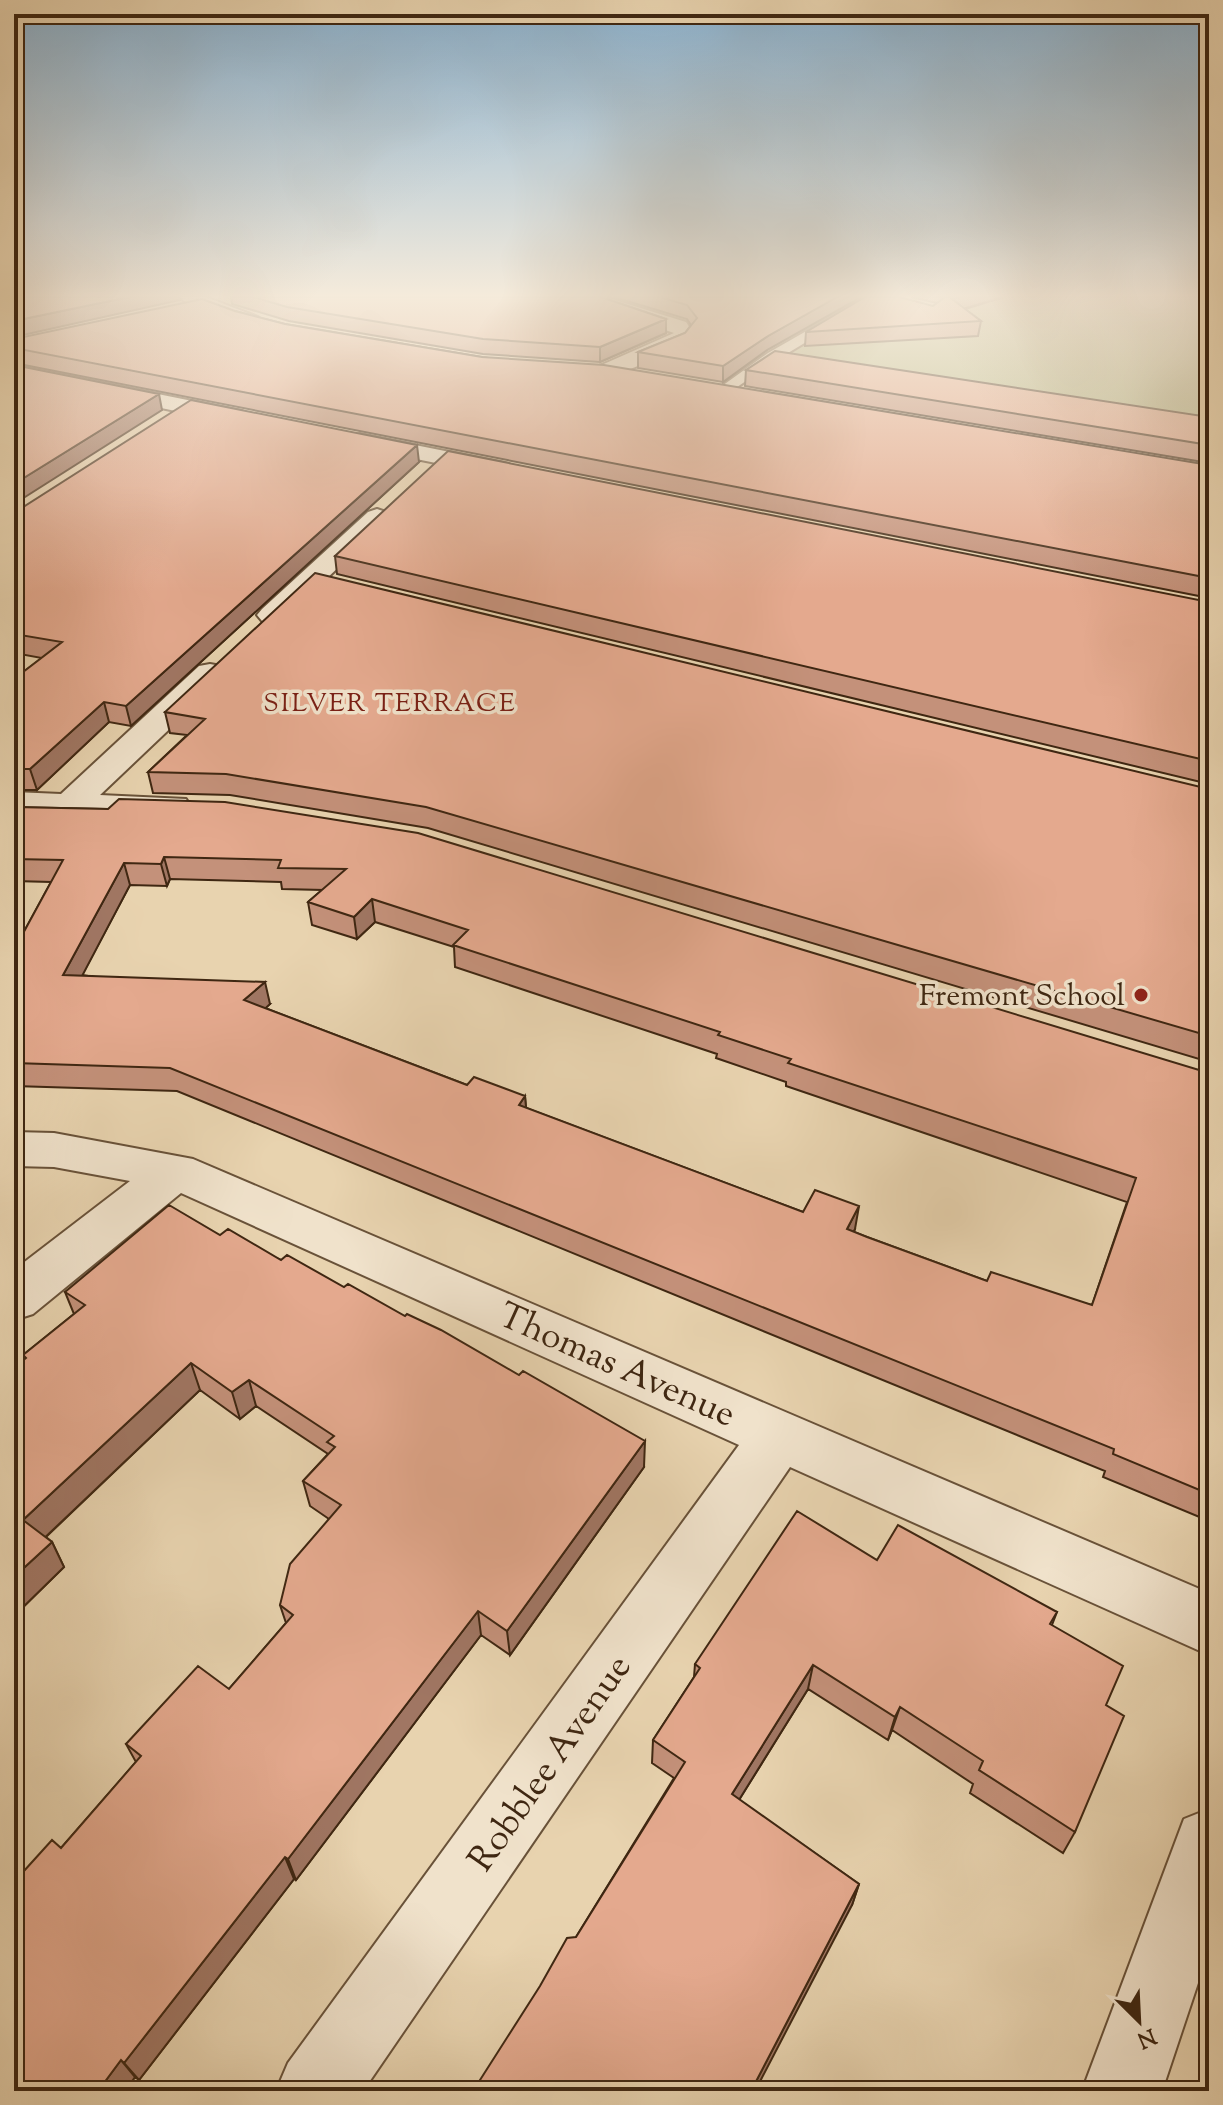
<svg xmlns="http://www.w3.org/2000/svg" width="1223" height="2105" font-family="'Sorts Mill Goudy',serif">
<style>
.green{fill:#b7bc8a;stroke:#7b724e;stroke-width:2}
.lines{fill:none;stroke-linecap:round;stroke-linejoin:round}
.service-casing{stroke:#695239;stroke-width:4}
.minor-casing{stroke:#695239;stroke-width:4}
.tertiary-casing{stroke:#695239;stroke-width:4}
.service{fill:#f0e2cb;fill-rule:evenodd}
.minor{fill:#f0e2cb;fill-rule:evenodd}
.tertiary{fill:#f0e2cb;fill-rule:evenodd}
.wall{fill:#c4917a;stroke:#3f2712;stroke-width:2;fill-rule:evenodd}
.shaded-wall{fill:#a07663;stroke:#3f2712;stroke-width:2}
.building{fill:#e4a98e;stroke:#3f2712;stroke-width:2;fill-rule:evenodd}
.poi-dot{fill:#8f2418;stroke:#f0e2cb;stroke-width:3}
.labels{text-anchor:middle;stroke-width:7;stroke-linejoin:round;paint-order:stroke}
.far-neighbourhood-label{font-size:26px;letter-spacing:2px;fill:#7a1f14;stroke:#f0e2cb}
.poi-label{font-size:30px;fill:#3f2712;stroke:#f0e2cb;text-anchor:end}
.near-street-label{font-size:36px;fill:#3f2712;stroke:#f0e2cb}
</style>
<rect width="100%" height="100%" fill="#e8d3af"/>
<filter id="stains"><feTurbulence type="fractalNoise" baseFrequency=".0025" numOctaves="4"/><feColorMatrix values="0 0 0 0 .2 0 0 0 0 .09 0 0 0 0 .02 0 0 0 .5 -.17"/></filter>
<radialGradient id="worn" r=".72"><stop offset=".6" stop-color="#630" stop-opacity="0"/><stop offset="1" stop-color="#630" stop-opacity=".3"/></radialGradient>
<path class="green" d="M1005 297H1209V420L778 352 864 300 933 319Z"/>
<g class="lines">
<g class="service-casing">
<path id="service" d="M866 297H881L778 359 727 394 722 395 715 391 768 353Z"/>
</g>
<g class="minor-casing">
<path id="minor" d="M181 297H206L258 317 261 321 258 325H244L184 301Z
M578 297H605L686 322 694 334C683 349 614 380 597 375L594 371 597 367 674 333 581 301Z
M14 365 242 411 253 418 242 425 14 377Z
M360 434 500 462 509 464 512 469 509 474 500 476 352 446 348 441 352 436Z
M377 509 386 512 390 517 386 522 282 621 272 624 262 621 257 615 262 609 368 512Z
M210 664 221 666 226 673 221 680 100 795 186 799 191 807 186 815 173 818 14 814V792L61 794 199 666Z
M14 1132 54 1133 193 1159 1209 1593V1655L790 1467 363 2091H276L288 2063 739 1445 181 1193 33 1314 14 1320V1270L130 1181 54 1167 14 1166Z"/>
</g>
<g class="tertiary-casing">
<path id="tertiary" d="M1209 1809V1950L1162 2091H1082L1184 1819Z"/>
</g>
<use href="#service" class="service"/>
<use href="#minor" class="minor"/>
<use href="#tertiary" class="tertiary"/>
</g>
<path class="wall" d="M231 297H601L666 319V333L600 362 483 354 289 321 232 304Z
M614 297H861L767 350 723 382 638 368V352L685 333 691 325 687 319Z
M911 297H1003L964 309 981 321 978 336 805 346 806 332 933 306 937 303Z
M235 311 285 324 482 357 1209 465V598L14 363V339Z
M746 370 1209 417V463L745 386Z
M419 462 131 726 109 722 37 790H14V679L42 658 14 653V510Z
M335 556 1209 602V784L337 574Z
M165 712 1209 789V1062L428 828 230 795 153 793 148 772 187 735 170 733Z
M14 807 108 809 1209 1074V1521L1103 1477 1105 1471 177 1091 14 1086V950L51 882 14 881ZM170 879 281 882 282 889 322 890 308 902 312 925 357 939 375 922 454 947 455 967 717 1054 716 1058 786 1082V1086L1127 1202 1092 1305 987 1281 867 1237 854 1232 855 1229 803 1212 526 1108 525 1096 467 1085 265 1008 270 1004 82 975 130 885 167 886Z
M220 1235 281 1260 644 1467 510 1655 481 1635 296 1880 294 1879 139 2080 135 2077 125 2091 61 1848 136 1762 126 1744 229 1689 286 1623 280 1605 329 1519 310 1506 303 1481 328 1454 256 1406 240 1419 200 1390 46 1537 52 1542 64 1567 14 1616 25 1359 23 1355 74 1314 65 1292Z
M877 1560 1057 1612 1052 1625 1106 1705 1075 1832 1063 1853 970 1793 973 1784 892 1730 888 1740 808 1689 739 1800 859 1884 852 1905 576 1937 674 1778 652 1763 653 1740 694 1677 695 1664Z"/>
<path class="shaded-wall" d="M129 297H180V300L14 337V321Z
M837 297H861L767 350 723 382V366L768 336Z
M959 297H1003L949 313 952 299Z
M666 319V333L600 362V347Z
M159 394 162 410 14 504V484Z
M417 445 419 462 131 726 126 706Z
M104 702 109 722 37 790 30 769Z
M164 857 170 879 167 886 161 864Z
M124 863 130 885 71 997 63 975Z
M372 899 375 922 357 939 354 917Z
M265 982 270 1004 250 1023 244 1000Z
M525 1096 527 1119 519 1105Z
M859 1206 855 1229 843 1252 847 1229Z
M191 1363 200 1390 37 1545 23 1520Z
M249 1380 256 1406 240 1419 232 1392Z
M645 1441 644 1467 510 1655 507 1631Z
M52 1542 64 1567 14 1616V1577Z
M478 1611 481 1635 296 1880 288 1859Z
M813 1665 808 1689 729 1816 732 1794Z
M900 1707 892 1730 888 1740 895 1717Z
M285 1857 294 1879 139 2080 124 2063Z
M859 1884 852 1905 755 2091H751Z
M121 2060 135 2077 125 2091H98Z"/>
<path class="building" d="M14 297H129L14 321Z
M253 297H601L666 319 600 347 483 339 287 307Z
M660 297H837L768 336 723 366 638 352 685 333 697 318 687 305Z
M865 297H899L933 306 945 297H959L952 299 981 321 806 332Z
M202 299 235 311 285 324 482 357 604 365 1209 465V578L14 348V339Z
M775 351 1209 417V445L746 370Z
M14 365 159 394 14 484Z
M191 400 417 445 126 706 104 702 30 769H14V679L62 642 14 634V510L20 509Z
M448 451 1209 602V761L335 556Z
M315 573 1209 789V1036L426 807 226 774 148 772 205 719 165 712Z
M119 799 225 802 418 833 1209 1073V1494L1113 1454 1114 1449 170 1068 14 1063V950L63 860 14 859V807L108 809ZM164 857 281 860 278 868 346 869 308 902 354 917 372 899 468 930 453 945 720 1032 718 1035 791 1059 788 1063 1136 1178 1092 1305 991 1272 987 1281 867 1237 847 1229 859 1206 815 1190 803 1212 519 1105 525 1096 474 1077 467 1085 244 1000 265 982 63 975 124 863 161 864Z
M169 1205 220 1235 228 1229 281 1260 287 1255 344 1287 348 1284 405 1316 407 1314 441 1330 519 1375 523 1371 645 1441 507 1631 478 1611 288 1859 285 1857 124 2063 121 2060 98 2091H14V1882L52 1840 61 1848 141 1756 126 1744 198 1666 229 1689 293 1615 280 1605 290 1564 341 1505 303 1481 335 1447 327 1442 334 1436 249 1380 232 1392 191 1363 23 1520 52 1542 14 1577V1368L26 1358 23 1355 85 1305 65 1292Z
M797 1511 877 1560 898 1525 1057 1612 1050 1624 1123 1666 1106 1705 1124 1716 1075 1832 979 1770 983 1761 900 1707 895 1717 813 1665 732 1794 859 1884 751 2091H473L540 1986 567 1938 576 1937 685 1762 653 1740 700 1668 695 1664Z"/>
<linearGradient id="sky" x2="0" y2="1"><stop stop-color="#8ab4d4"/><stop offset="0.5" stop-color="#f5ebdb"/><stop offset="1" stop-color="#f5ebdb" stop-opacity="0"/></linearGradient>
<rect width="1223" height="592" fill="url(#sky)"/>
<circle class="poi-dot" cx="1141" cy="995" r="8"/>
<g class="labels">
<g class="far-neighbourhood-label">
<text x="390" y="711">SILVER TERRACE</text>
</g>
<g class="poi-label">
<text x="1125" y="1005">Fremont School</text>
</g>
<g class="near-street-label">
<text transform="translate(618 1363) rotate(24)" y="13">Thomas Avenue</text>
<text transform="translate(548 1762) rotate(-55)" y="13">Robblee Avenue</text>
</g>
</g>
<rect width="1223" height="2105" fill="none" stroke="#e8d3af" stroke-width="48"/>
<rect x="16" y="16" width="1191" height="2073" fill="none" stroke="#3f2712" stroke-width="4"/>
<rect x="24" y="24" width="1175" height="2057" fill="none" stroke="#3f2712" stroke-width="2"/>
<g transform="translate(1139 2021) rotate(156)" stroke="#f0e2cb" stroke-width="6" paint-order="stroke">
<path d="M0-6L14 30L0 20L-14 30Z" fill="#3f2712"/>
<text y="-12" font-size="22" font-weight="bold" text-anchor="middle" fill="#3f2712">N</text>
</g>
<rect width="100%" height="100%" filter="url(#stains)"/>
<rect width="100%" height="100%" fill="url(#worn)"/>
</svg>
